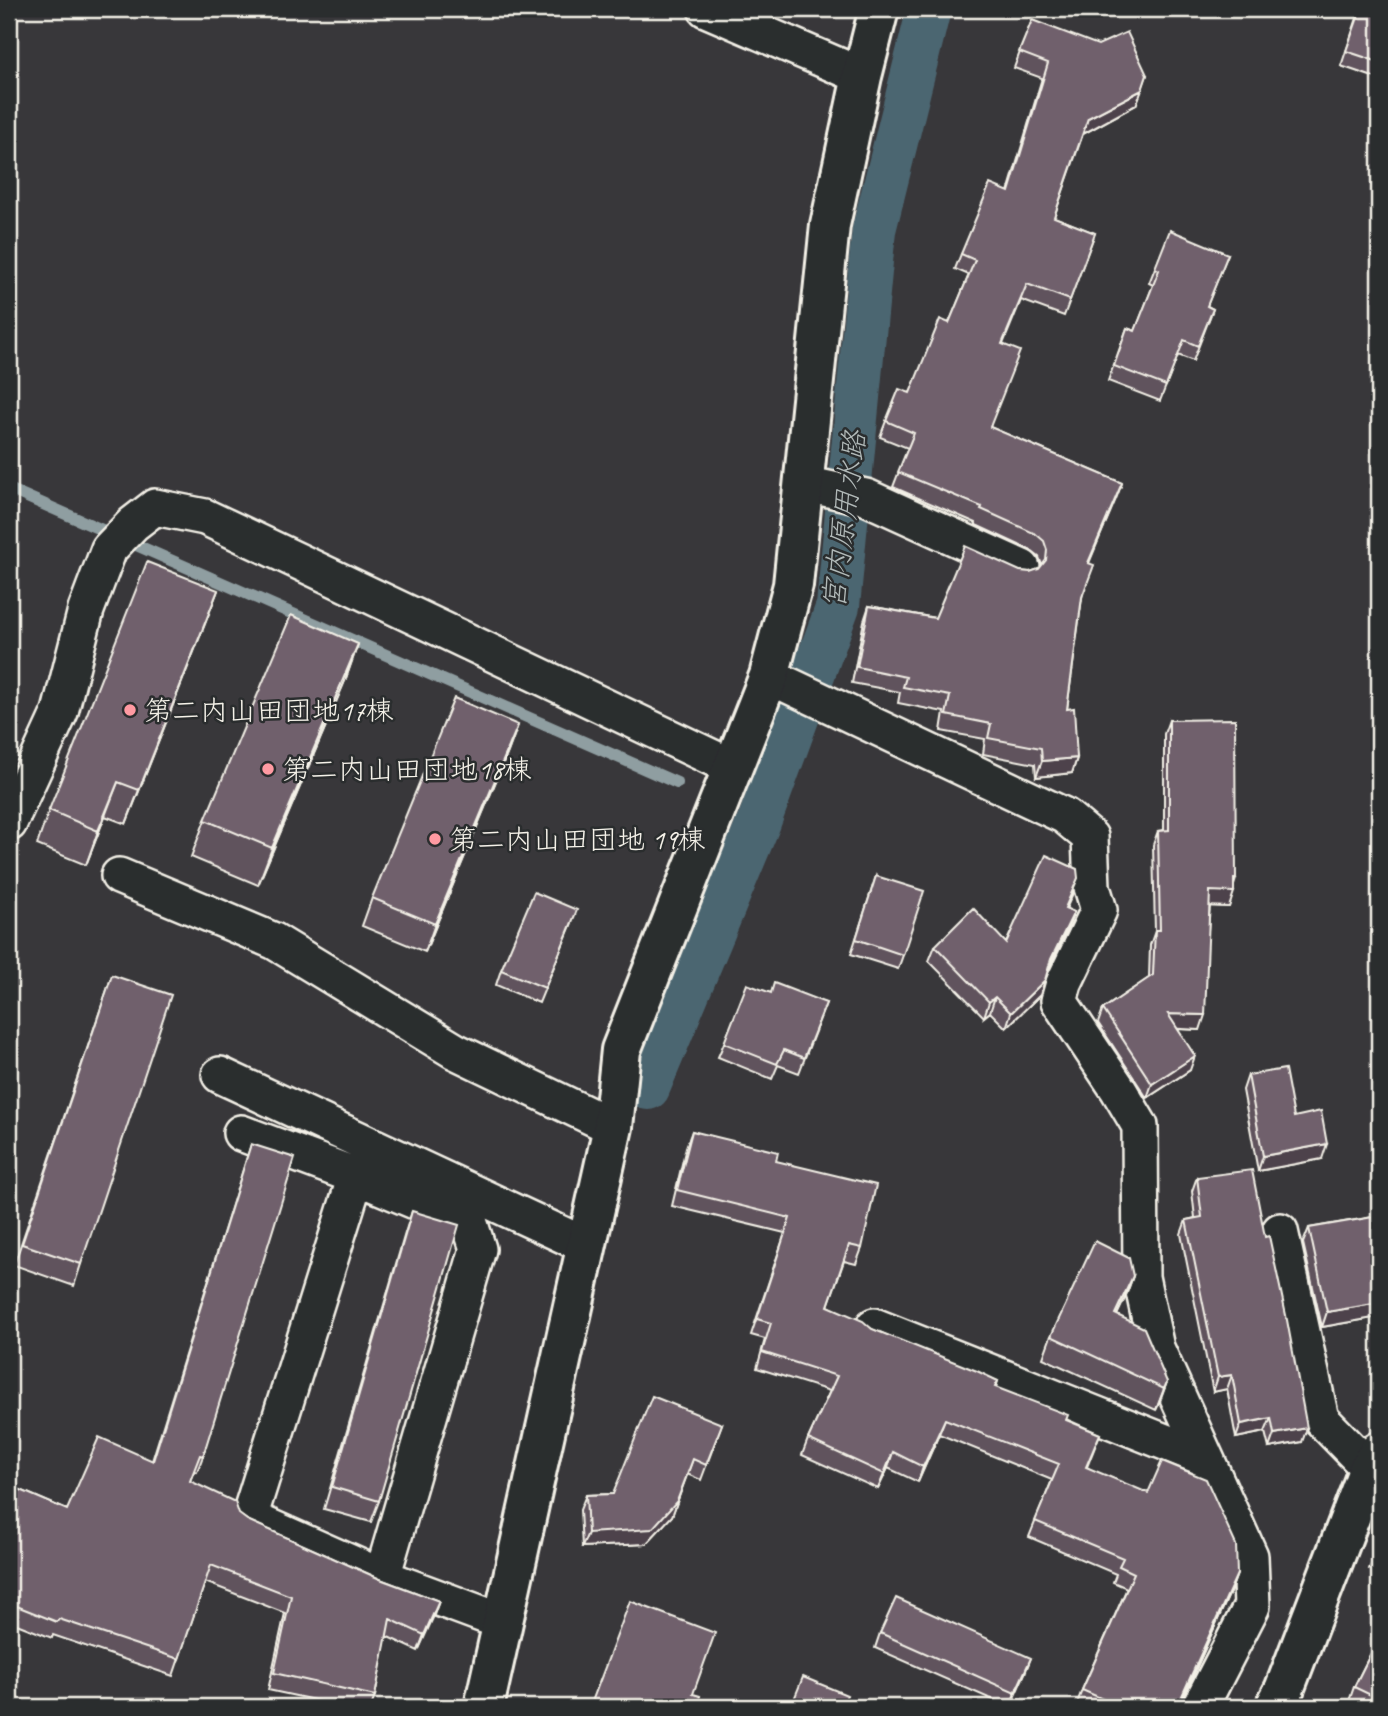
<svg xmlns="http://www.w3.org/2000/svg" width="1388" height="1716" font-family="Caveat,'Klee One',sans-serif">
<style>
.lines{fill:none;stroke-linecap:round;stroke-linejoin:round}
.stream{stroke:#8f9ea1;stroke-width:12}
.canal{stroke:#4c6671;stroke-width:44}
.minor-casing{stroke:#f4f1e8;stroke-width:40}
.tertiary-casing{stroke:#f4f1e8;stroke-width:44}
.secondary-casing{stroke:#f4f1e8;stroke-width:44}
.minor{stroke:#2a2d2e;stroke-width:35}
.tertiary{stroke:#2a2d2e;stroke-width:38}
.secondary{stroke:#2a2d2e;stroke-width:38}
.wall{fill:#60535d;stroke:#f4f1e8;stroke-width:2}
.shaded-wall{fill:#4e434c;stroke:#f4f1e8;stroke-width:2}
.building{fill:#70606c;stroke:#f4f1e8;stroke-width:2}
.poi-dot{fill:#ff9aa2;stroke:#2a2d2e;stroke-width:2.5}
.labels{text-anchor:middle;stroke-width:5;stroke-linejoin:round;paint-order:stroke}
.poi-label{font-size:28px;fill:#f4f1e8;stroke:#2a2d2e;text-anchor:start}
.water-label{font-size:30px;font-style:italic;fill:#b1b9b8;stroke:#2a2d2e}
</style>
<rect width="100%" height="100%" fill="#38373a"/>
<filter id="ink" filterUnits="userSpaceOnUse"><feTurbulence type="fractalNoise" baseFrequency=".0143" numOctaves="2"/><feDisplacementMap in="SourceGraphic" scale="14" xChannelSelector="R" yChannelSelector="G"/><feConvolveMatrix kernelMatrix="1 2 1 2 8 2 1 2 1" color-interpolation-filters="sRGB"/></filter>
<g filter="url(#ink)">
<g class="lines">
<path class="stream" d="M9 489 677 783
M748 816 759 822"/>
<path class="canal" d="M648 1088 759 822 838 606 874 230 929 9"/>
<g class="minor-casing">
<path id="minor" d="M706 9 862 76
M805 484 866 497 1022 568
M769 676 1065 816 1090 837 1092 887 1099 910 1064 983 1059 1001 1118 1089 1140 1126 1141 1277 1156 1348 1250 1556 1252 1606 1200 1707
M9 823 60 712 86 610 109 549 133 524 155 507 205 517 732 767
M119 876 274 941 455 1051 613 1127
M220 1075 587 1246
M241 1133 356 1176
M1280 1231 1321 1419 1369 1468
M874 1326 1205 1458
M382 1577 478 1249 470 1224 356 1176 249 1518 382 1577 503 1622"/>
</g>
<g class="tertiary-casing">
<path id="tertiary" d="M484 1707 613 1127 621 1050 769 676 793 585 830 225 862 76 879 9"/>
</g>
<g class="secondary-casing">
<path id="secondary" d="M1275 1707 1284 1690 1369 1468 1379 1451"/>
</g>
<use href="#minor" class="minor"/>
<use href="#tertiary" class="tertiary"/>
<use href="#secondary" class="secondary"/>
</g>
<path class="wall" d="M1360 9H1379V79L1341 66Z
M1032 20 1147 75 1136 105 1083 134 1054 217 1095 233 1064 316 1021 300 1003 344 990 427 1122 483 1089 563 1082 598 1067 709 1077 758 1072 773 1036 777 1035 764 983 754 985 739 941 731 944 712 898 703 900 692 852 683 864 621 869 606 935 618 1020 571 1030 572 1039 569 1042 565 1039 557 1030 550 976 525V523L893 487 908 448 880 437 886 421 910 393 949 323 969 275 955 269 961 254 1008 192 1042 78 1014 68Z
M1228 254 1207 306 1213 309 1193 361 1178 355 1160 401 1108 381 1127 328 1135 331 1153 285 1149 283 1155 268Z
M218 590 126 824 105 816 86 865 37 845 49 810Z
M358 644 345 681 258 885 191 857 205 820Z
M1169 720 1234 886 1229 907 1210 906 1200 1030 1178 1029 1190 1070 1147 1098 1098 1023 1103 1009 1149 978 1150 945 1155 931 1153 845 1158 831 1164 830V734Z
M518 725 508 752 425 952 362 926 372 898Z
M876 876 903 955 898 969 851 954Z
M1073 893 1066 909 1074 912 1068 927 1049 969 1040 995 1006 1028 990 1012 984 1017 929 961 935 946 1006 943Z
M571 925 539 1003 496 985 501 970Z
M112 975 81 1264 74 1286 14 1265Z
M771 993 826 1003 799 1073 778 1065 772 1079 718 1057 724 1043Z
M1248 1075 1294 1117 1322 1159 1258 1171 1243 1090Z
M692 1131 776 1161 862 1248 856 1264 844 1261 828 1306 872 1329 998 1381 996 1388 1100 1434 1087 1467 1237 1574 1231 1590 1179 1707H1080L1076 1706 1082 1690 1127 1588 1113 1582 1116 1574 1029 1537 1052 1480 939 1434 918 1482 888 1468 878 1489 802 1455 808 1439 830 1391 757 1368 765 1339 751 1335 785 1233 672 1206 686 1147Z
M251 1144 203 1456 197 1472 194 1471 190 1481 247 1520 380 1579 439 1601 418 1651 386 1636 375 1696 371 1707H347L268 1690 285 1613 205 1582 173 1676 53 1635 52 1638 9 1621V1485L67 1510 152 1461Z
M1197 1177 1265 1237 1302 1442 1269 1448 1265 1432 1236 1438 1227 1389 1213 1392 1181 1234 1186 1220 1195 1218 1192 1191Z
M412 1211 379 1501 371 1522 324 1509 405 1233Z
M1379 1216V1317L1322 1327 1303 1243 1309 1228Z
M1133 1276 1125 1298 1117 1315 1167 1382 1156 1410 1043 1358 1051 1336Z
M722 1424 701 1480 687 1474 672 1516 646 1544 582 1547 580 1510 586 1495 613 1494Z
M1379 1544V1574L1369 1569Z
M1379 1627V1707H1356L1348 1704 1354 1687 1376 1643 1374 1642Z
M880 1633 1025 1673 1009 1707 875 1648Z"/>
<path class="shaded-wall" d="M1142 90 1136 105 1083 134 1088 118Z
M1122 483 1116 499 1082 578 1088 563Z
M218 590 205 624 126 824 139 790Z
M358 644 345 681 258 885 272 848Z
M518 725 508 752 425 952 435 924Z
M1077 758 1072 773 1036 777 1042 761Z
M118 782 105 816 86 865 98 831Z
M1234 879H1236L1232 892H1234L1229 907 1205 906 1210 891Z
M1074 912 1068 927 1046 974 1051 959Z
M1045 980 1040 995 1006 1028 1011 1013Z
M995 997 990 1012 984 1017 989 1002Z
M1168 1014 1205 1015 1200 1030 1163 1028Z
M1195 1056 1190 1070 1147 1098 1152 1084Z
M1327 1144 1322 1159 1258 1171 1263 1156Z
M1133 1276 1125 1298 1107 1336 1115 1314Z
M1379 1303V1317L1322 1327 1327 1312Z
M1232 1375 1227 1389 1213 1392 1218 1377Z
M1167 1382 1159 1404 1156 1410 1164 1389Z
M1271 1418 1265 1432 1236 1438 1241 1424Z
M945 1419 939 1434 918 1482 923 1467Z
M1307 1428 1302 1442 1269 1448 1274 1434Z
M893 1452 888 1468 878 1489 884 1474Z
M693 1459 672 1516 646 1544 582 1547 588 1533Z
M1237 1574 1231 1590 1179 1707H1177Z
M439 1601 433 1618 418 1651 424 1635Z
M1031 1658 1025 1673 1010 1707 1015 1693Z"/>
<path class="building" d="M1361 9H1379V62L1346 51Z
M1032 20 1098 45 1127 32 1147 75 1142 90 1088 118 1054 217 1095 233 1070 300 1027 284 1002 344 1020 351 990 427 1122 483 1088 563 1094 565 1082 597 1067 709 1074 708 1077 758 1042 761 1041 748 988 738 991 724 946 715 950 696 903 687 906 677 857 667 869 606 935 618 965 546 1020 571 1030 572 1039 569 1046 560 1047 550 1044 541 1036 534 981 509 982 507 898 472 914 433 886 421 899 389 910 393 940 319 949 323 975 260 961 254 990 184 1009 192 1048 63 1019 52Z
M1170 230 1228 254 1207 306 1213 309 1198 346 1184 340 1166 386 1114 366 1127 328 1135 331 1159 270 1155 268Z
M147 562 218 590 139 790 118 782 98 831 49 810Z
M291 615 358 644 272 848 205 820Z
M454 698 518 725 435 924 372 898Z
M1235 719 1236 879H1234V892L1210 891 1205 1015 1168 1014 1195 1056 1152 1084 1103 1009 1153 975 1155 930H1160L1158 831 1169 830V720Z
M1046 855 1077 869 1078 878 1065 908 1074 912 1051 959 1045 980 1011 1013 995 997 989 1002 935 946 973 908 1006 943Z
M876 876 924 891 903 955 856 939Z
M534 892 577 910 545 988 501 970Z
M112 975 171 995 81 1264 22 1244Z
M774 983 826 1003 804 1058 784 1050 777 1064 724 1043 747 984 771 993Z
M1285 1069 1294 1117 1321 1111 1327 1144 1263 1156 1248 1075Z
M692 1131 778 1152 776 1161 876 1185 862 1248 849 1245 828 1306 863 1321 872 1329 977 1371 998 1381 995 1387 1068 1415 1066 1420 1100 1434 1086 1467 1148 1493 1162 1461 1206 1479 1236 1545 1237 1574 1177 1707H1121L1082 1690 1134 1573 1119 1566 1123 1558 1035 1521 1059 1464 945 1419 923 1467 893 1452 884 1474 808 1439 837 1376 762 1352 771 1323 757 1319 790 1218 677 1190Z
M251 1144 295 1158 203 1456 200 1455 190 1481 235 1502 239 1514 247 1520 380 1579 439 1601 424 1635 390 1619 375 1696 274 1673 291 1596 211 1565 179 1659 59 1619 57 1622 9 1603V1485L67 1510 99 1437 153 1461Z
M1252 1170 1265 1237 1269 1236 1287 1320 1307 1428 1274 1434 1271 1418 1241 1424 1232 1375 1218 1377 1186 1220 1202 1217 1197 1177Z
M412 1211 459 1225 379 1501 332 1487Z
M1379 1216V1303L1327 1312 1309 1228Z
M1095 1241 1129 1258 1133 1276 1115 1314 1144 1328 1167 1382 1164 1389 1051 1336Z
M652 1396 722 1424 706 1465 693 1459 677 1501 652 1529 588 1533 586 1495 613 1494Z
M1379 1544V1555L1375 1553Z
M896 1598 1031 1658 1015 1693 880 1633Z
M630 1601 715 1633 693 1694 700 1696 697 1707H590Z
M1379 1637V1699L1354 1687Z
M803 1677 847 1695 842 1707H791Z"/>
</g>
<g class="poi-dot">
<circle cx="130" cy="710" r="7"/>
<circle cx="268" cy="769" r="7"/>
<circle cx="435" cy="839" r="7"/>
</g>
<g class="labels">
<g class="poi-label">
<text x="144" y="720">第二内山田団地17棟</text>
<text x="282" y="779">第二内山田団地18棟</text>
<text x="449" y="849">第二内山田団地 19棟</text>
</g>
<g class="water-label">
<text transform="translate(844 520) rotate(-83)" y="10">宮内原用水路</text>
</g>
</g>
<rect width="1388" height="1716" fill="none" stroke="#2a2d2e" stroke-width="35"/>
<rect x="18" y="18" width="1353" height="1681" fill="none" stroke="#f4f1e8" stroke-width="2.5" filter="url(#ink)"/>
</svg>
